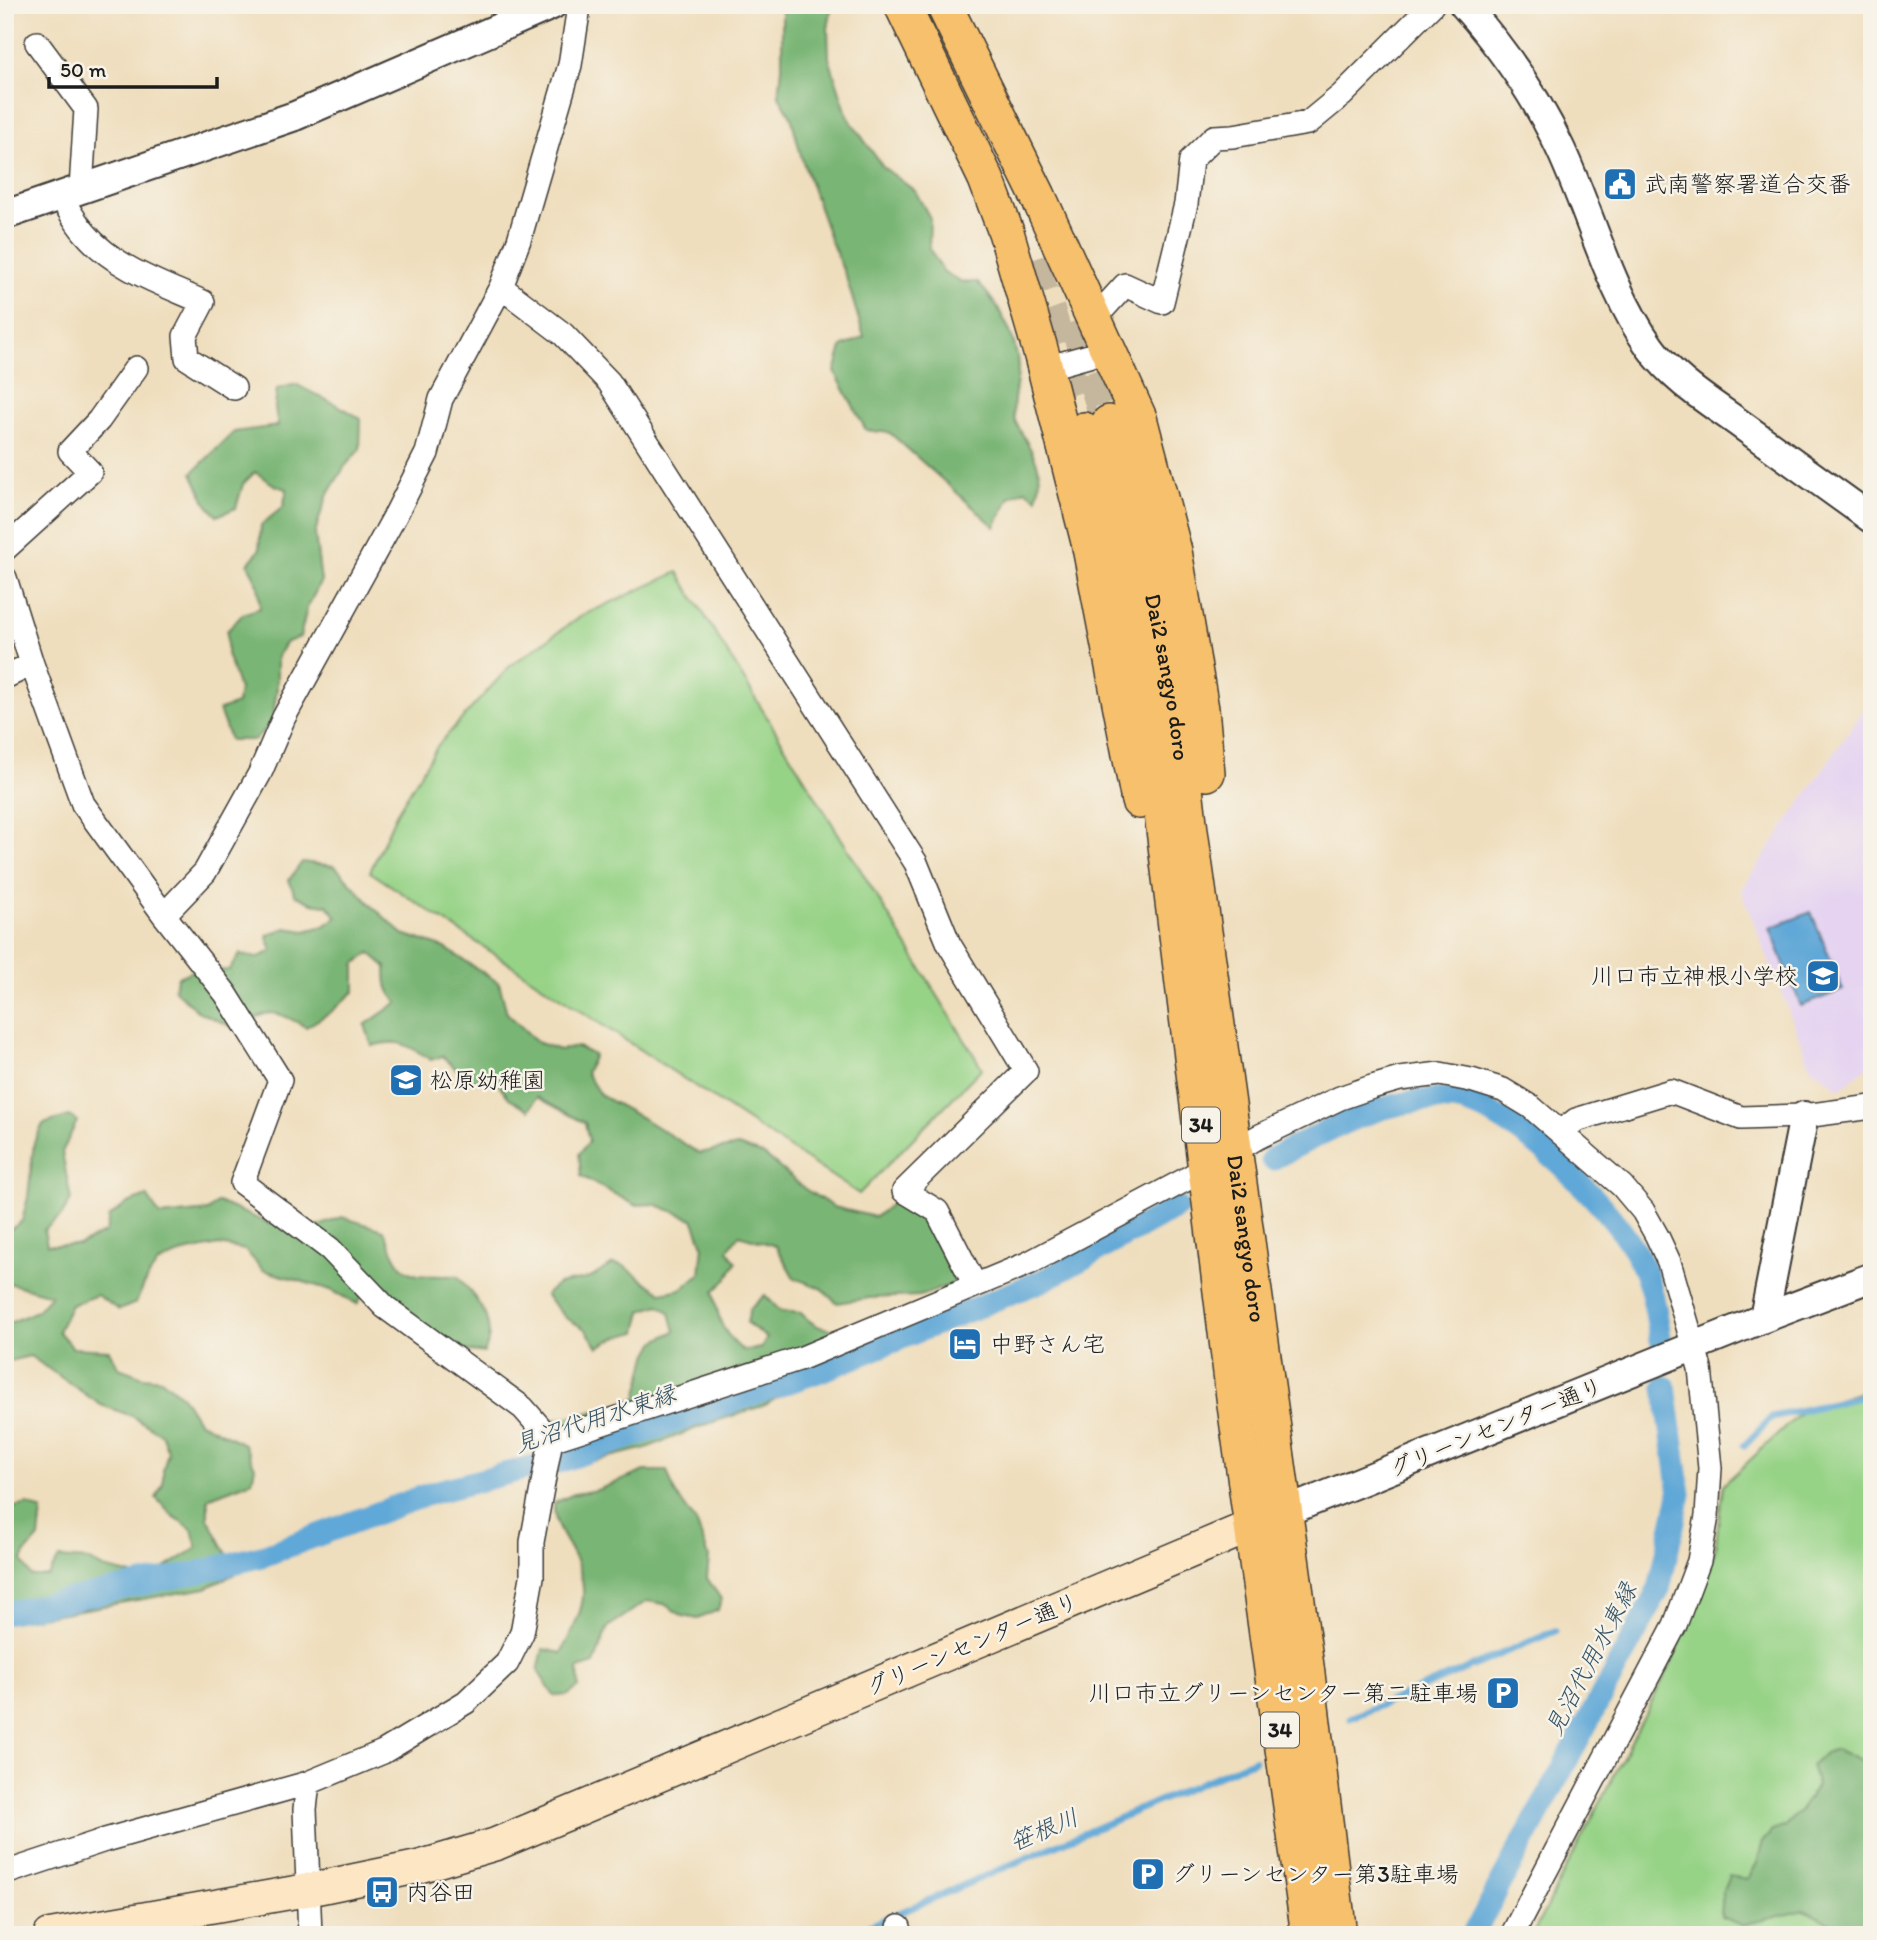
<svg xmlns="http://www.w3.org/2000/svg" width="1877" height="1940" font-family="Itim,'Klee One',sans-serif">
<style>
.built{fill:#e5d3f1}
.green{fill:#97d387;stroke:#5a7852;stroke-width:2}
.forest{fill:#79b574;stroke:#4a6848;stroke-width:2}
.water{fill:#60a8d7;stroke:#3e627a;stroke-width:2}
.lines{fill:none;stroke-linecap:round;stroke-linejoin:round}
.stream{stroke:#60a8d7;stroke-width:7}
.canal{stroke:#60a8d7;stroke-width:23}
.primary-tunnel{stroke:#c5b79d;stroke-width:35;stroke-dasharray:35 18;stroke-linecap:butt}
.minor-casing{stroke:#3c3934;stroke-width:26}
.tertiary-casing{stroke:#3c3934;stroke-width:32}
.secondary-casing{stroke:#3c3934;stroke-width:35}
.primary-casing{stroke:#3c3934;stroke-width:38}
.minor{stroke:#fff;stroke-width:23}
.tertiary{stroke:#fff;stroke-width:28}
.secondary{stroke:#fce6c4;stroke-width:32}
.primary{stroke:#f7c06c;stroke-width:35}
.labels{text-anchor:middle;stroke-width:5;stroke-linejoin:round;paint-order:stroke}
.shield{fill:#f7f3e8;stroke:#5e5c59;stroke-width:2}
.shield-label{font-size:21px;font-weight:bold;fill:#1c1c1c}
.poi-label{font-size:23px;fill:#1c1c1c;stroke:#f7f3e8;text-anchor:start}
.street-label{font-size:23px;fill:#1c1c1c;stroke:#f7f3e8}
.water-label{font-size:24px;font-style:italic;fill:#375467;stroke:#f7f3e8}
</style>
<rect width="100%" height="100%" fill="#f7f3e8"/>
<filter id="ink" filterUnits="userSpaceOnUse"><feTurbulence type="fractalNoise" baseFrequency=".0143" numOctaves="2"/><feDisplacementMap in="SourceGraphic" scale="14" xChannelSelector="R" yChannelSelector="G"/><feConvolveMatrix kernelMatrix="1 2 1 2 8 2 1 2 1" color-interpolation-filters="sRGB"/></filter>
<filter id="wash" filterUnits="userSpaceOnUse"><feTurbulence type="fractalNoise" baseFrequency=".00686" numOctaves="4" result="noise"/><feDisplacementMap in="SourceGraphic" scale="28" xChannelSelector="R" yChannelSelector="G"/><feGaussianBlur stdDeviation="1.57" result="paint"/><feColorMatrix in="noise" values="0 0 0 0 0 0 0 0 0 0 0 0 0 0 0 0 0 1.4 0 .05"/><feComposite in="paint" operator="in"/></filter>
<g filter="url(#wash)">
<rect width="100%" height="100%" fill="#efdebd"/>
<path class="built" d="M1872 697V1063L1840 1089 1811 1068 1741 890Z"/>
<path class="green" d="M678 572 982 1068 859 1194 370 872 396 814 438 745 510 666 581 616Z
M1872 1388V1935H1532L1673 1660 1715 1551 1723 1485 1804 1410Z"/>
<path class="forest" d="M782 5H832L828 29 829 58 848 117 883 167 915 191 930 218 929 248 943 271 961 282H977C998 303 1018 338 1018 369 1018 385 1011 401 1014 417 1015 424 1021 431 1024 437 1037 460 1044 472 1037 498L1025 490 1010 497 995 527 890 433 866 430 835 372 842 347 864 337 846 277 830 239 801 156 791 116 779 96 782 67Z
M296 384C318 397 340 404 361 419L360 449 345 466 328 494 320 516 315 534 321 581 307 608 300 637 285 643 277 657V689L272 722 255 740H230L219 710 237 704 239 689 227 654V631L243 614 260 608 258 585 248 564 259 550 261 525 283 507 287 489 276 486 255 472 243 484 236 508 217 516 206 503 192 473 234 432 278 426 275 408 277 389Z
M302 862 335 866 373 907 403 934 445 948 499 983 507 1013 537 1042 559 1050 578 1047 594 1055 586 1073 600 1095 644 1119 699 1153 738 1146 764 1155 805 1189 834 1207 875 1217 896 1200 924 1219 956 1283 920 1296 869 1298 837 1303 821 1288 794 1278 776 1246 739 1235 728 1250 736 1262 727 1279 714 1291C718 1320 721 1331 743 1351L761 1348 767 1338 747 1323 750 1309 765 1295 780 1311 801 1313C812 1325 822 1330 838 1329L841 1354 792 1389 765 1405 707 1424 646 1448 582 1464 556 1445 551 1420 584 1414 637 1398 646 1359 656 1341 675 1331 670 1313 659 1305 642 1311 637 1332 617 1337 598 1347 585 1329 566 1318 545 1295 558 1284 590 1278 613 1264 624 1266 661 1293 681 1289 700 1274 703 1245 693 1219 654 1204 635 1205 581 1176 579 1154 589 1141 585 1123 537 1097 529 1110 509 1098 496 1081H469L442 1056 431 1060C407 1045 401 1038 372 1046L365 1025 398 1002C386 992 386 982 386 967L370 953 355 964V991L331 1012 306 1027C271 1008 270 1009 236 1029L197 1011 174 989 178 977 192 971 229 970 240 954 257 958 272 951 267 935 286 928 305 931 324 926 337 917 327 905 311 903 295 895 289 880Z
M69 1116 77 1121 62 1152 71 1200 61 1216 44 1230 47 1245H79L106 1232 109 1217 128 1203 147 1196 160 1216 208 1211 218 1202 270 1224 276 1219 314 1228 342 1217 384 1230C404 1282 406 1275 458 1276 477 1300 499 1322 484 1353L426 1345 395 1303 387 1287 371 1281 357 1304 331 1290 263 1270 245 1250 219 1245 184 1252 158 1263 146 1280 136 1303 119 1310 97 1295 71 1305 58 1331 73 1348 109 1350 119 1368 143 1377 161 1379 182 1396 198 1421 244 1444 255 1467 252 1481 208 1498V1518L237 1573 206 1588 5 1623V1524L10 1520V1508L28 1504 42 1511 39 1538 26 1552 22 1560 31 1576H48L59 1558 88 1560 103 1568 141 1577 163 1569 197 1548 192 1529 173 1516 156 1498 163 1484V1470L168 1452 161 1434 132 1416 101 1405 30 1356 5 1362V1325L37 1311 51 1295 8 1283 5 1271V1242L11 1229 22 1221 28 1197 34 1142 43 1124Z
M645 1471H667L675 1493 696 1522 709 1557 707 1578 721 1599 718 1610 698 1619 683 1616 664 1604 647 1601 608 1627 594 1664 578 1669 579 1687 568 1695 554 1696 538 1671 543 1649 561 1653C582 1612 594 1591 570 1549 560 1532 554 1524 554 1503L574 1494 597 1490Z
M1836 1749 1864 1763H1872V1935H1855L1804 1910 1742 1925 1721 1917 1723 1891 1729 1876 1748 1879 1757 1863 1763 1841 1772 1831 1784 1827 1801 1809 1817 1786 1811 1765 1825 1753Z"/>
<path class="water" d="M1811 912 1843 990 1801 1006 1770 928Z"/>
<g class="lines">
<path class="stream" d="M1744 1446 1772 1417 1872 1394
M1350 1718 1555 1631
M848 1935 1254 1760"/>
<path class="canal" d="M1272 1159C1328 1130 1385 1096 1451 1100 1509 1103 1619 1212 1642 1265 1653 1288 1656 1312 1660 1337
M5 1613 200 1572 265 1555 431 1493 520 1470 559 1462 821 1371 1046 1279 1177 1207
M1473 1935 1659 1589 1680 1494 1665 1387"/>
</g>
</g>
<g filter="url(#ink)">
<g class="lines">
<path class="primary-tunnel" d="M1029 261 1049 315 1084 430
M1076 321 1109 423"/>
<g class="minor-casing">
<path id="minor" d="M37 43 86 109 81 189
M60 196C68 208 75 222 85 233 114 268 162 284 203 302L185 336 187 358 234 388
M501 287 563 334 609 382 916 863 949 944 1026 1071 904 1191 937 1211 975 1285
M1094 319 1125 285 1162 302 1186 204 1191 160 1214 137 1233 136 1308 123 1342 95 1432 5
M1042 356 1050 363 1060 364 1092 355 1101 347 1103 339
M5 549 90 472 70 451 99 420 136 368
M5 578 32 664 83 804 164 915 226 994 280 1080 242 1183 330 1249 385 1307 523 1408 551 1440 532 1542V1577L522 1633 507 1663 466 1702 383 1752 308 1783 105 1840 5 1873
M5 677 32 664
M164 915 205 872 260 773 284 717 395 516 427 453 441 399 501 287 519 240 570 65 578 13 577 5
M1561 1132 1576 1120 1671 1091 1741 1118 1804 1116 1872 1107
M551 1440 802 1358 1029 1263 1185 1180 1258 1137 1340 1098 1372 1087 1400 1079 1440 1074 1471 1080 1503 1090 1531 1107 1622 1186 1643 1211 1657 1236 1669 1262 1700 1368 1710 1468 1707 1516 1699 1561 1675 1625 1512 1935
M308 1783 305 1809 310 1935
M899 1927 900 1935"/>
</g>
<g class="tertiary-casing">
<path id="tertiary" d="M1464 5C1503 49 1537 97 1561 150 1591 215 1609 289 1650 347 1674 381 1710 402 1743 426 1786 457 1829 488 1872 519
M5 215 295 116 552 5
M1764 1318 1804 1116
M1285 1512 1764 1318 1872 1277"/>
</g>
<g class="secondary-casing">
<path id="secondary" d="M50 1935 307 1890 418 1867 496 1844 1275 1516"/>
</g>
<g class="primary-casing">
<g id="primary">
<path d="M902 5 986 179 1006 232 1042 356 1089 542 1139 801"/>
<path d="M944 5 1038 196 1139 418 1174 551 1201 709 1207 773"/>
<path id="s1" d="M1109 423 1141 538 1164 648 1177 719 1190 831 1306 1666 1339 1935"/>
<path d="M1084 430 1116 547 1151 724 1235 1405 1309 1935"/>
</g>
</g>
<use href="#minor" class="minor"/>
<use href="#tertiary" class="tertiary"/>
<use href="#secondary" class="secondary"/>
<use href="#primary" class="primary"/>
</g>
</g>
<defs>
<g id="civic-square" transform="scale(1.75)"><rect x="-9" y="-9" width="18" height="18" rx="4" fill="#1f6fb2" stroke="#f7f3e8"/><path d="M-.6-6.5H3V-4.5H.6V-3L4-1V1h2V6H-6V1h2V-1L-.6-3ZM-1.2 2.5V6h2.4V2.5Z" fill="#fff"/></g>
<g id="school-square" transform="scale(1.75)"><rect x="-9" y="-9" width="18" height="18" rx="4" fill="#1f6fb2" stroke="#f7f3e8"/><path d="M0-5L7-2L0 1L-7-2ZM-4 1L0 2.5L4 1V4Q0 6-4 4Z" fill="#fff"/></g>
<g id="hotel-square" transform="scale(1.75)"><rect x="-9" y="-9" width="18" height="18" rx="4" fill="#1f6fb2" stroke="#f7f3e8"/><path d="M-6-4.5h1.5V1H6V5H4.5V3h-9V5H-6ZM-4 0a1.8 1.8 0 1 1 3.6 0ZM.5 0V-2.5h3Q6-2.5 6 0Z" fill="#fff"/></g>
<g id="parking-square" transform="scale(1.75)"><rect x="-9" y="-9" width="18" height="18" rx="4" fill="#1f6fb2" stroke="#f7f3e8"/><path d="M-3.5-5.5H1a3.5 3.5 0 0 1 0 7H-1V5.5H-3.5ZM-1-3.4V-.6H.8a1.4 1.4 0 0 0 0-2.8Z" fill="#fff"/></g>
<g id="bus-square" transform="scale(1.75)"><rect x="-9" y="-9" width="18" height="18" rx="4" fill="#1f6fb2" stroke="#f7f3e8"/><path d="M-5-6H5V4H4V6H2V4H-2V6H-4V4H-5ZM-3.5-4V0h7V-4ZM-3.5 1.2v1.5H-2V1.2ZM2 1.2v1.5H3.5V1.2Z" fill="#fff"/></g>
</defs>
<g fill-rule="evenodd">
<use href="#civic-square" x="1620" y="184"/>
<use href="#school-square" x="1823" y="976"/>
<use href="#school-square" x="406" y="1080"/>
<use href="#hotel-square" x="965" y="1344"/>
<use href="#parking-square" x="1503" y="1693"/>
<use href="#parking-square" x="1148" y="1874"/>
<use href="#bus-square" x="382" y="1892"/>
</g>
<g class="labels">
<g class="shield">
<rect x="1182" y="1107.5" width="38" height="35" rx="5"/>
<rect x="1261" y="1712.5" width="38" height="35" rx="5"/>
</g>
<g class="shield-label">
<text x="1201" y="1132">34</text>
<text x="1280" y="1737">34</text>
</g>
<g class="poi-label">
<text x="1644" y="192">武南警察署道合交番</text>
<text x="1798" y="984" text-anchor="end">川口市立神根小学校</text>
<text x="430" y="1088">松原幼稚園</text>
<text x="990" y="1352">中野さん宅</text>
<text x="1478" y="1701" text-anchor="end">川口市立グリーンセンター第二駐車場</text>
<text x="1172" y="1882">グリーンセンター第3駐車場</text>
<text x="406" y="1900">内谷田</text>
</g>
<g class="street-label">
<text dy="8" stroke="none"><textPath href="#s1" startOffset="261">Dai2 sangyo doro</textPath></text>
<text dy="8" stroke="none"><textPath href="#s1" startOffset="828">Dai2 sangyo doro</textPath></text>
<text transform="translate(1496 1427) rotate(-22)" y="8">グリーンセンター通り</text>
<text transform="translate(972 1644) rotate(-23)" y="8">グリーンセンター通り</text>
</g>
<g class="water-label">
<text transform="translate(595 1419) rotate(-18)" y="8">見沼代用水東縁</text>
<text transform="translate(1591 1659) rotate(-62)" y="8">見沼代用水東縁</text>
<text transform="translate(1044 1830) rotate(-23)" y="8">笹根川</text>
</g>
</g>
<rect width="1877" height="1940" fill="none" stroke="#f7f3e8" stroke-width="28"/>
<path d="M49 77v10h168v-10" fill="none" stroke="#1c1c1c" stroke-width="3.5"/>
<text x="60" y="77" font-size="21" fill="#1c1c1c" stroke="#f7f3e8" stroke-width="5" paint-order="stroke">50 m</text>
</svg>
